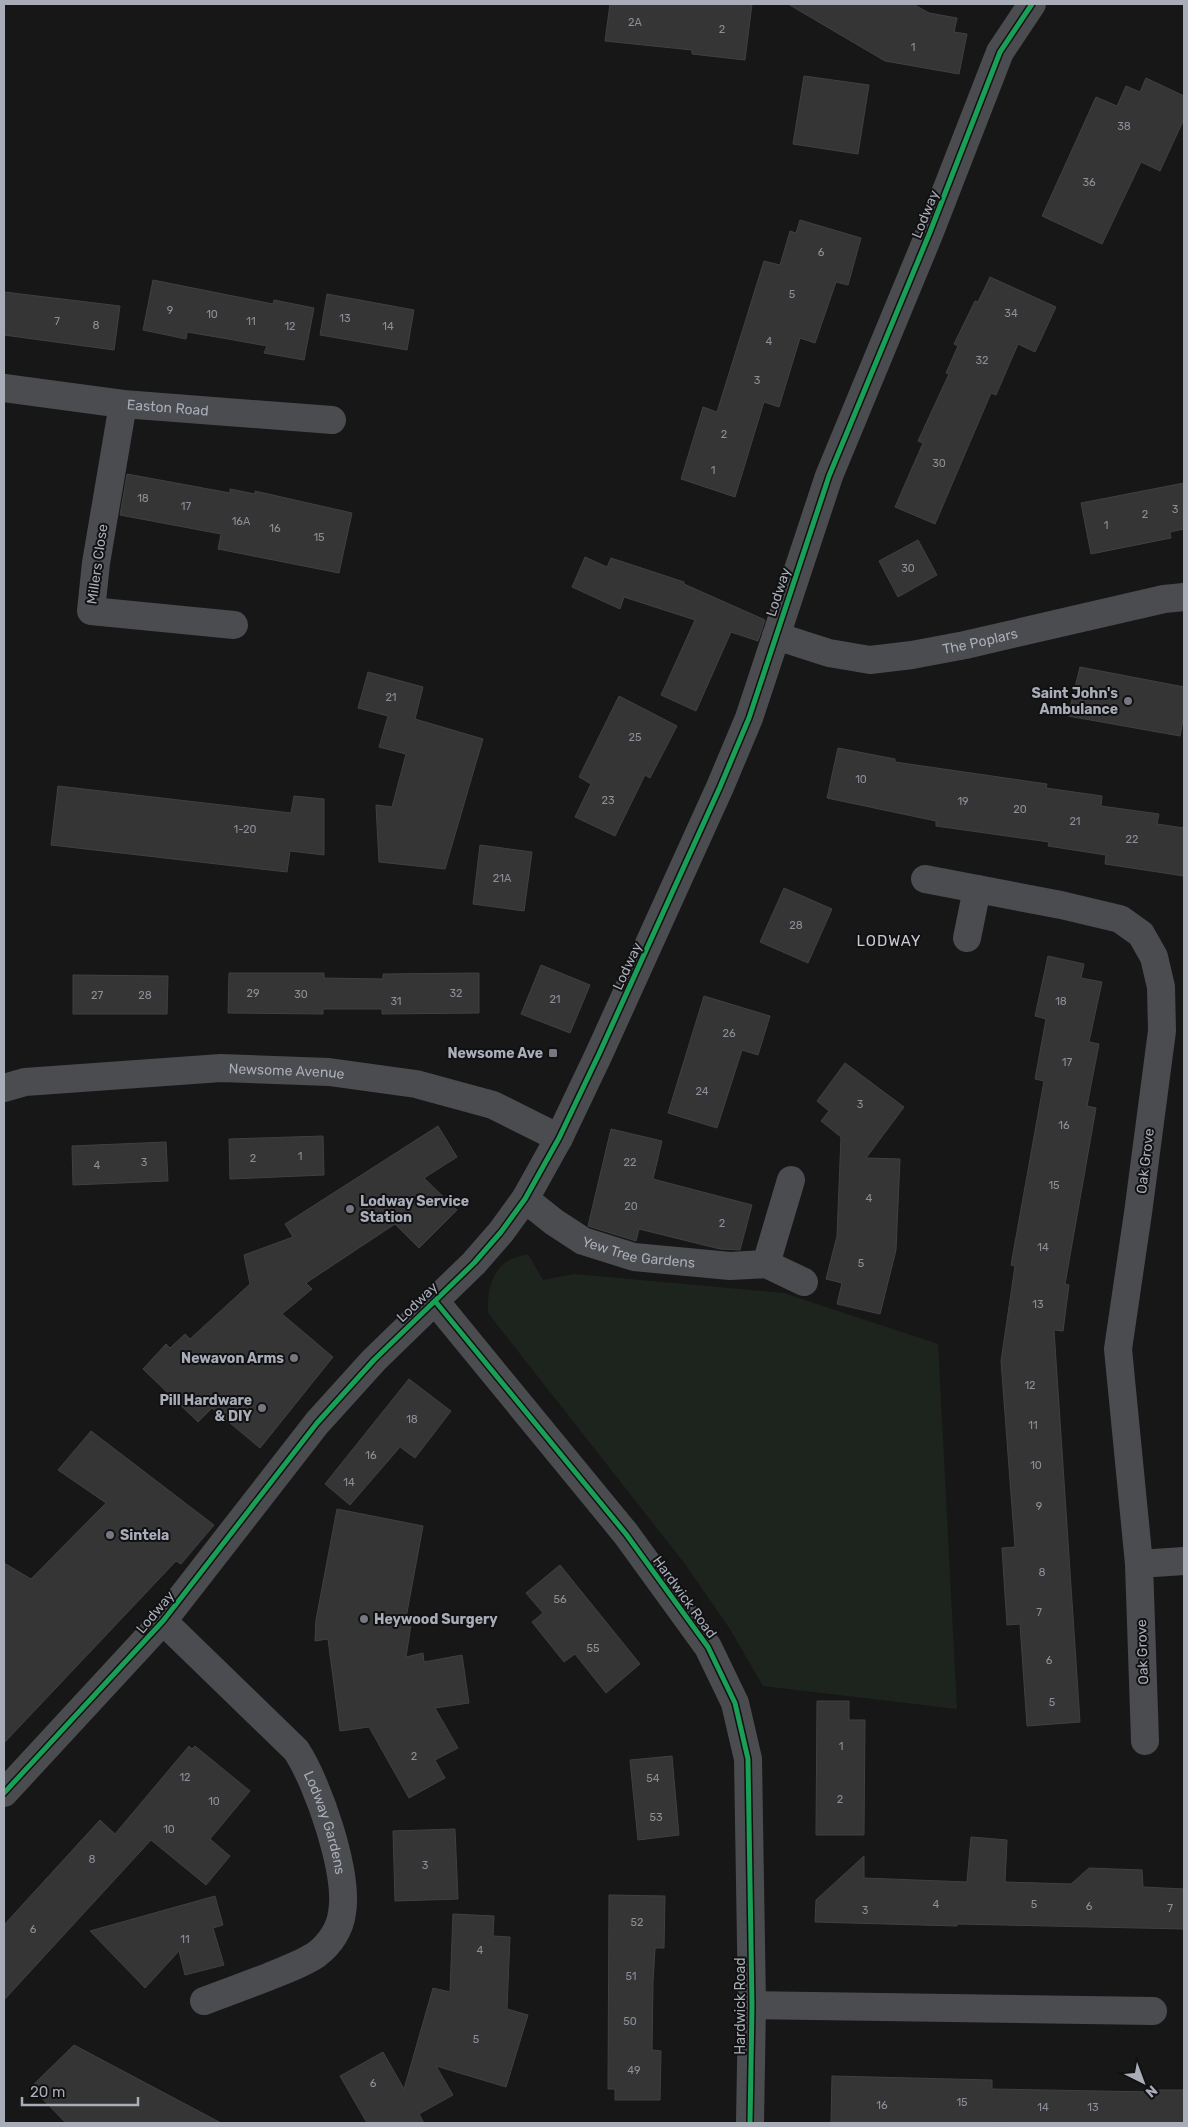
<svg xmlns="http://www.w3.org/2000/svg" width="1188" height="2127" font-family="Rubik,sans-serif">
<style>
.green{fill:#1d241e}
.building{fill:#353536;stroke:#3f4043}
.lines{fill:none;stroke-linecap:round;stroke-linejoin:round}
.minor{stroke:#4b4c50;stroke-width:28}
.cycleway-casing{stroke:#111113;stroke-width:8}
.cycleway{stroke:#1a9f57;stroke-width:5}
.poi-dot{fill:#757880;stroke:#111113;stroke-width:2}
.labels{text-anchor:middle;stroke-width:4;stroke-linejoin:round;paint-order:stroke}
.number-label{font-size:11px;fill:#8b8f98}
.street-label{font-size:14px;fill:#a8adb8;stroke:#111113}
.poi-label{font-size:14px;font-weight:bold;fill:#a8adb8;stroke:#111113;text-anchor:end}
.neighbourhood-label{font-size:15px;letter-spacing:1px;fill:#c9ccd4;stroke:#111113}
</style>
<rect width="100%" height="100%" fill="#171717"/>
<path class="green" d="M528 1254 543 1280 574 1274 784 1293 938 1344 957 1709 763 1686 730 1629 685 1564 488 1313C487 1296 490 1273 506 1262 511 1258 522 1256 528 1254Z"/>
<path class="building" d="M610 4H752L745 60 692 54V50L605 41Z
M788 4H913L929 13 957 18 954 32 967 34 959 74 885 61Z
M804 76 869 85 858 154 793 144Z
M1146 78 1184 96V119L1160 171 1141 162 1102 244 1042 216 1096 97 1117 106 1126 86 1140 92Z
M800 220 861 238 848 285 836 282 815 343 800 338 779 407 764 402 735 497 681 479 703 407 717 412 764 261 780 265 790 231 796 233Z
M990 277 1056 307 1035 352 1018 344 996 395 991 393 935 524 895 507 923 443 918 441 949 374 946 373 958 346 954 344 975 301 978 302Z
M153 280 273 304 274 300 314 308 304 360 264 353 267 346 228 339 187 332 186 339 143 330Z
M4 292 120 306 114 350 4 335Z
M327 294 414 310 407 350 320 335Z
M127 474 230 493V489L255 494V491L352 513 339 573 218 549 221 534 120 515Z
M1184 483V529L1170 532 1171 538 1091 554 1081 503Z
M918 540 937 575 898 597 879 561Z
M585 557 607 567 611 558 684 582V584L765 620 758 641 731 632 696 711 661 695 695 620 624 597 620 609 572 587Z
M1080 667 1184 687V715L1180 736 1068 716Z
M368 672 423 687 415 719 483 739 445 869 379 862 376 805 392 807 406 754 379 747 388 716 358 708Z
M619 696 677 726 650 778 645 775 615 836 575 817 591 784 579 777Z
M838 748 895 759V762L1047 784 1046 788 1102 796 1101 806 1159 814 1157 824 1184 828V876L1105 864 1106 855 1048 846 1049 842 936 826V821L827 798Z
M58 786 291 813 294 796 324 799V855L290 851 287 872 51 845Z
M480 845 532 852 524 911 473 904Z
M784 888 832 909 808 963 760 942Z
M1048 956 1084 964 1081 978 1102 982 1089 1042 1099 1044 1087 1106 1096 1108 1065 1284 1069 1285 1063 1331 1054 1330 1080 1722 1027 1726 1020 1624 1007 1625 1005 1595 1002 1548 1015 1547 1001 1361 1015 1266 1011 1265 1044 1081 1035 1079 1046 1019 1035 1016Z
M541 965 590 985 570 1033 521 1014Z
M229 973H324V978L383 979V974L479 973V1013L382 1014V1009H323V1014L228 1013Z
M73 975 168 976 167 1014H73Z
M704 996 770 1016 758 1055 742 1050 717 1128 668 1113Z
M845 1063 904 1107 866 1158 900 1159 896 1250 880 1314 837 1304 842 1283 826 1279 837 1236 841 1137 821 1121 829 1111 817 1101Z
M438 1126 457 1157 424 1178 457 1210 419 1248 395 1224 306 1283 312 1289 282 1314 333 1357 260 1448 212 1408 198 1422 143 1369 166 1344 170 1348 185 1334 190 1339 250 1284 244 1255 293 1237 285 1224Z
M611 1129 662 1141 653 1179 752 1205 740 1250 720 1249 639 1229 636 1241 588 1226Z
M323 1136 324 1175 230 1179 229 1139Z
M166 1142 168 1181 73 1185 72 1146Z
M409 1379 451 1411 415 1458 400 1447 350 1505 325 1484Z
M91 1431 214 1525 181 1564 176 1561 4 1743V1563L31 1579 106 1503 58 1470Z
M337 1509 423 1526 406 1618H412L406 1657 423 1653 424 1662 462 1655 469 1703 435 1708 458 1748 435 1760 445 1778 409 1798 369 1727 340 1731 328 1639 315 1641 316 1620Z
M560 1565 640 1664 606 1693 575 1654 564 1662 532 1622 543 1613 526 1593Z
M817 1701H849V1720H865L864 1835H816Z
M189 1746 192 1749 195 1746 250 1791 210 1839 230 1856 206 1885 151 1840 4 2000V1925L100 1820 115 1834Z
M672 1756 679 1835 638 1840 630 1760Z
M455 1829 458 1899 395 1901 393 1831Z
M971 1837 1007 1840 1005 1882 1071 1884 1089 1868 1142 1870 1143 1887 1184 1889V1929L957 1924V1926L815 1922 816 1900 864 1856V1878L967 1882Z
M609 1895 665 1896 664 1948H655L653 1982 652 2050 661 2051 660 2100H615V2089H608Z
M215 1896 223 1925 213 1928 224 1965 185 1975 179 1951 145 1988 90 1931Z
M453 1914 494 1916 493 1936 510 1937 507 2009 528 2015 506 2087 436 2066 453 2095 419 2114 424 2123H367L340 2076 383 2052 404 2089 433 1988 450 1992Z
M74 2045 221 2123H66L31 2087Z
M832 2076 992 2080V2089L1154 2092V2090H1184V2123L831 2122Z"/>
<g class="lines">
<g class="minor">
<path id="s1" d="M4 388 123 404 332 420"/>
<path d="M123 404 96 563 91 611 234 625"/>
<path id="s2" d="M776 636 829 653 870 660 912 655 965 645 1164 599 1184 597"/>
<path d="M925 879 1061 905 1120 919 1141 934 1154 957 1161 987 1162 1031 1138 1213 1118 1349 1139 1564"/>
<path d="M967 938 977 889"/>
<path id="s3" d="M4 1088 25 1082 221 1068 329 1072 416 1084 493 1105 559 1138"/>
<path id="s4" d="M525 1199 554 1222 583 1241 634 1257 730 1266 766 1264 804 1282"/>
<path d="M766 1264 791 1180"/>
<path d="M435 1301 626 1534 708 1647 735 1703 748 1759 752 2005 750 2123"/>
<path id="s5" d="M163 1621 296 1750C318 1783 349 1873 342 1913 340 1929 330 1944 317 1954 303 1964 284 1970 268 1977 247 1985 226 1993 204 2001"/>
<path d="M1145 1741 1139 1564 1184 1561"/>
<path d="M4 1793 163 1621 317 1423 374 1360 474 1263 501 1232 525 1199 559 1138 599 1054 720 787 749 718 829 476 930 232 1000 52 1032 4"/>
<path d="M752 2005 1153 2011"/>
</g>
<g class="cycleway-casing">
<path id="cycleway" d="M435 1301 626 1534 708 1647 735 1703 748 1759 752 2005 750 2123
M4 1793 163 1621 317 1423 374 1360 474 1263 501 1232 525 1199 559 1138 599 1054 720 787 749 718 829 476 930 232 1000 52 1032 4"/>
</g>
<use href="#cycleway" class="cycleway"/>
</g>
<g class="poi-dot">
<circle cx="1128" cy="701" r="5"/>
<rect x="548" y="1048" width="10" height="10" rx="2.5"/>
<circle cx="350" cy="1209" r="5"/>
<circle cx="294" cy="1358" r="5"/>
<circle cx="262" cy="1408" r="5"/>
<circle cx="110" cy="1535" r="5"/>
<circle cx="364" cy="1619" r="5"/>
</g>
<g class="labels">
<g class="number-label">
<text x="635" y="26">2A</text>
<text x="722" y="33">2</text>
<text x="913" y="51">1</text>
<text x="1124" y="130">38</text>
<text x="1089" y="186">36</text>
<text x="821" y="256">6</text>
<text x="792" y="298">5</text>
<text x="170" y="314">9</text>
<text x="1011" y="317">34</text>
<text x="212" y="318">10</text>
<text x="345" y="322">13</text>
<text x="57" y="325">7</text>
<text x="251" y="325">11</text>
<text x="96" y="329">8</text>
<text x="290" y="330">12</text>
<text x="388" y="330">14</text>
<text x="769" y="345">4</text>
<text x="982" y="364">32</text>
<text x="757" y="384">3</text>
<text x="724" y="438">2</text>
<text x="939" y="467">30</text>
<text x="713" y="474">1</text>
<text x="143" y="502">18</text>
<text x="186" y="510">17</text>
<text x="1175" y="513">3</text>
<text x="1145" y="518">2</text>
<text x="241" y="525">16A</text>
<text x="1106" y="529">1</text>
<text x="275" y="532">16</text>
<text x="319" y="541">15</text>
<text x="908" y="572">30</text>
<text x="391" y="701">21</text>
<text x="635" y="741">25</text>
<text x="861" y="783">10</text>
<text x="608" y="804">23</text>
<text x="963" y="805">19</text>
<text x="1020" y="813">20</text>
<text x="1075" y="825">21</text>
<text x="245" y="833">1-20</text>
<text x="1132" y="843">22</text>
<text x="502" y="882">21A</text>
<text x="796" y="929">28</text>
<text x="253" y="997">29</text>
<text x="456" y="997">32</text>
<text x="301" y="998">30</text>
<text x="97" y="999">27</text>
<text x="145" y="999">28</text>
<text x="555" y="1003">21</text>
<text x="396" y="1005">31</text>
<text x="1061" y="1005">18</text>
<text x="729" y="1037">26</text>
<text x="1067" y="1066">17</text>
<text x="702" y="1095">24</text>
<text x="860" y="1108">3</text>
<text x="1064" y="1129">16</text>
<text x="300" y="1160">1</text>
<text x="253" y="1162">2</text>
<text x="144" y="1166">3</text>
<text x="630" y="1166">22</text>
<text x="97" y="1169">4</text>
<text x="1054" y="1189">15</text>
<text x="869" y="1202">4</text>
<text x="631" y="1210">20</text>
<text x="722" y="1227">2</text>
<text x="1043" y="1251">14</text>
<text x="861" y="1267">5</text>
<text x="1038" y="1308">13</text>
<text x="1030" y="1389">12</text>
<text x="412" y="1423">18</text>
<text x="1033" y="1429">11</text>
<text x="371" y="1459">16</text>
<text x="1036" y="1469">10</text>
<text x="349" y="1486">14</text>
<text x="1039" y="1510">9</text>
<text x="1042" y="1576">8</text>
<text x="560" y="1603">56</text>
<text x="1039" y="1616">7</text>
<text x="593" y="1652">55</text>
<text x="1049" y="1664">6</text>
<text x="1052" y="1706">5</text>
<text x="841" y="1750">1</text>
<text x="414" y="1760">2</text>
<text x="185" y="1781">12</text>
<text x="653" y="1782">54</text>
<text x="840" y="1803">2</text>
<text x="214" y="1805">10</text>
<text x="656" y="1821">53</text>
<text x="169" y="1833">10</text>
<text x="92" y="1863">8</text>
<text x="425" y="1869">3</text>
<text x="936" y="1908">4</text>
<text x="1034" y="1908">5</text>
<text x="1089" y="1910">6</text>
<text x="1170" y="1912">7</text>
<text x="865" y="1914">3</text>
<text x="637" y="1926">52</text>
<text x="33" y="1933">6</text>
<text x="185" y="1943">11</text>
<text x="480" y="1954">4</text>
<text x="631" y="1980">51</text>
<text x="630" y="2025">50</text>
<text x="476" y="2043">5</text>
<text x="634" y="2074">49</text>
<text x="373" y="2087">6</text>
<text x="962" y="2106">15</text>
<text x="882" y="2109">16</text>
<text x="1043" y="2111">14</text>
<text x="1093" y="2111">13</text>
</g>
<g class="street-label">
<text transform="translate(925 214) rotate(-68)" y="5">Lodway</text>
<text dy="5" stroke="none"><textPath href="#s1" startOffset="165">Easton Road</textPath></text>
<text transform="translate(97 564) rotate(-82)" y="5">Millers Close</text>
<text transform="translate(778 592) rotate(-72)" y="5">Lodway</text>
<text dy="5" stroke="none"><textPath href="#s2" startOffset="209">The Poplars</textPath></text>
<text transform="translate(627 966) rotate(-65)" y="5">Lodway</text>
<text dy="5" stroke="none"><textPath href="#s3" startOffset="284">Newsome Avenue</textPath></text>
<text transform="translate(1145 1161) rotate(-83)" y="5">Oak Grove</text>
<text dy="5" stroke="none"><textPath href="#s4" startOffset="129">Yew Tree Gardens</textPath></text>
<text transform="translate(417 1302) rotate(-44)" y="5">Lodway</text>
<text transform="translate(685 1597) rotate(54)" y="5">Hardwick Road</text>
<text transform="translate(155 1612) rotate(-50)" y="5">Lodway</text>
<text transform="translate(1142 1652) rotate(-92)" y="5">Oak Grove</text>
<text dy="5" stroke="none"><textPath href="#s5" startOffset="264">Lodway Gardens</textPath></text>
<text transform="translate(740 2006) rotate(-90)" y="5">Hardwick Road</text>
</g>
<g class="poi-label">
<text x="1118" y="698">Saint John's<tspan x="1118" dy="16">Ambulance</tspan></text>
<text x="543" y="1058">Newsome Ave</text>
<text x="360" y="1206" text-anchor="start">Lodway Service<tspan x="360" dy="16">Station</tspan></text>
<text x="284" y="1363">Newavon Arms</text>
<text x="252" y="1405">Pill Hardware<tspan x="252" dy="16">&amp; DIY</tspan></text>
<text x="120" y="1540" text-anchor="start">Sintela</text>
<text x="374" y="1624" text-anchor="start">Heywood Surgery</text>
</g>
<g class="neighbourhood-label">
<text x="889" y="946">LODWAY</text>
</g>
</g>
<rect width="1188" height="2127" fill="none" stroke="#a8adb8" stroke-width="10"/>
<g transform="translate(1143 2082) rotate(138)" stroke="#111113" stroke-width="4" paint-order="stroke">
<path d="M0-4L9 19L0 12L-9 19Z" fill="#a8adb8"/>
<text y="-8" font-size="14" font-weight="bold" text-anchor="middle" fill="#a8adb8">N</text>
</g>
<path d="M22 2097v8h116v-8" fill="none" stroke="#a8adb8" stroke-width="2.5"/>
<text x="30" y="2097" font-size="15" fill="#a8adb8" stroke="#111113" stroke-width="4" paint-order="stroke">20 m</text>
</svg>
